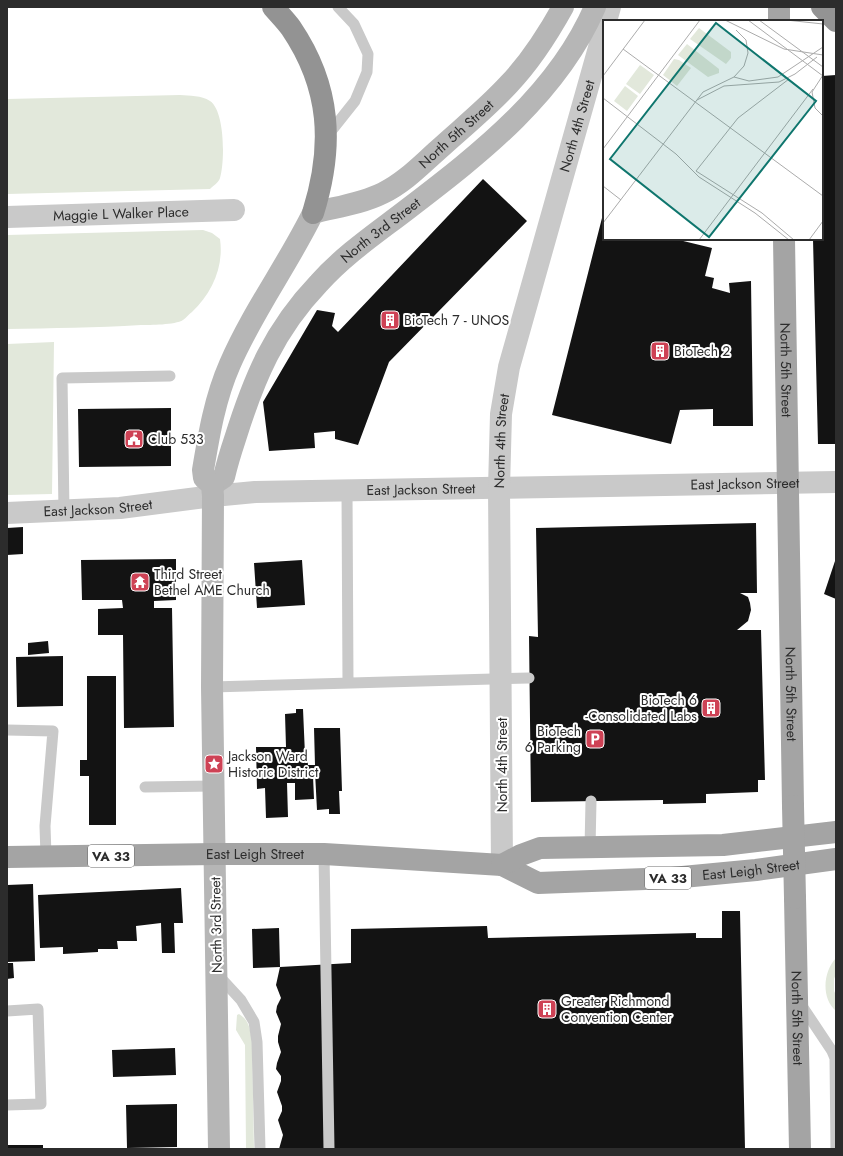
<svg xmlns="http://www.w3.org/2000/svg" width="843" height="1156" font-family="Jost,sans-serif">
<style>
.green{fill:#e2e8db}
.building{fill:#131313}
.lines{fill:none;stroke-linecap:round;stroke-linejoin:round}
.service{stroke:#c9c9c9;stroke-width:11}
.minor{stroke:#c9c9c9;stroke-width:22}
.tertiary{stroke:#c9c9c9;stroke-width:22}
.secondary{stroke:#b6b6b6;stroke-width:22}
.primary{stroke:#a4a4a4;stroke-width:22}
.motorway{stroke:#939393;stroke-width:22}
.primary-bridge{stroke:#a4a4a4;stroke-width:22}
.labels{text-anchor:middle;stroke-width:4;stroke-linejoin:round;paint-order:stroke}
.shield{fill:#fff;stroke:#6b6b6b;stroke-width:1}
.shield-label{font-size:13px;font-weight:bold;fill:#2c2c2c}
.street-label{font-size:14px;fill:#2c2c2c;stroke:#fff}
.poi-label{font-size:14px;fill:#2c2c2c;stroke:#fff;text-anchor:start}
.inset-road{fill:none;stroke:#ababab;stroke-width:1}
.view{fill:#0f766e;fill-opacity:0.15;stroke:#0f766e;stroke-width:2}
.inset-edge{fill:none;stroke:#2c2c2c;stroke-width:2}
</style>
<rect width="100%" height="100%" fill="#fff"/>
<path class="green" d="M180 95C190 96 201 95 210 101 225 111 225 161 220 178 219 182 213 186 210 189L7 194V99Z
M203 230 212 233 220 239C224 267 212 293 192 312 189 314 186 318 183 320 175 325 150 325 141 325 96 328 52 328 7 329V235Z
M54 342 52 494 7 495V344Z
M836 958V974L834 979V991L836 995V1011C821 998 823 972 836 958Z
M239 1014C249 1020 250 1029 252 1040L254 1149H246L245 1045 236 1030 237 1015Z"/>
<path class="building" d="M836 75V444H818L813 239H822V76Z
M483 179 527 221 389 362 358 445 335 439V431L314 433 315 448 269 451 263 402 317 310 335 313 332 326 338 332Z
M602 218 604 219V239H675L712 248 705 276 714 278 712 288 730 293 729 283 751 281 753 426H713V409L680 410 671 444 552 415Z
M171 408V466L79 467 78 409Z
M756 523 757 593H740L748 597 750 603 751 610 748 621 737 630H761L765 780H758V792L706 794V803L663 804V800L531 802 529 636 538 637 536 528Z
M23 527V554L7 555V528Z
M836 558V599L824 594Z
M176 559V600L154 601V608H172L174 727 124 728 123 635H98V609L123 608 122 600H82L81 560Z
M302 560 305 605 257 608 254 563Z
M48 641 49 653 28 655V643Z
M63 656V706L17 707 16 657Z
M87 676H116V825H89V776H80V760H87Z
M296 709H303L305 755H307L308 765H315L314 728H340L342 791H339L340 814H329V809L317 810 315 772 313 776 314 799 295 800V783H287L288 817 266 818 265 788 257 789 256 747H286L285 714 296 713Z
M33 884 35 961 7 962V885Z
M181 888 183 923H174L175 953H162L161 923 136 926 137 941H117L118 949H98V952L63 954V947L40 948 38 895Z
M722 911H740L745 1149H279L283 1135 278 1120 282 1111V1106L277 1092 281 1081V1076L276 1069 277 1063 281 1052 278 1042V1036L281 1024 276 1012 277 1006 281 998 276 985 280 967 253 968 252 929 279 928 280 967 351 963V929L487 926 488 938 696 933V938H722Z
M7 963H13L14 978 7 979Z
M175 1048 176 1075 113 1077 112 1050Z
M177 1104V1147L127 1148 126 1105Z
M7 1145H43V1149H7Z"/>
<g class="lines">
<path class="service" d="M328 135 355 101 367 72 368 54 354 24 338 7
M347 491 348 683
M64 511 62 378 170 376
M212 687 529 678
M7 730 53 731 45 826 46 856
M145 787 213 786
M590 848 591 801
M324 854 329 1149
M218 975 241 1000 254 1022 257 1042 260 1149
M800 1003 832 1051 835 1058 836 1149
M7 1011 38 1009 41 1104 7 1105"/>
<path class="minor" id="s1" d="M7 217 234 210"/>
<g class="tertiary">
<path d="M606 21 610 7"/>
<path id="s2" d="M7 513 120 508 213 496 255 492 836 482"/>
<path id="s3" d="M502 865 499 488 501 414 509 367 604 30"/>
</g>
<g class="secondary">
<path id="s4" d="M212 485 224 477C227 464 231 451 235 439 254 378 274 330 319 283 345 254 378 232 409 208 481 153 558 93 595 7"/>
<path id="s5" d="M219 1149 212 687 213 496 212 485 204 478 203 470C209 434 215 398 230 364 253 311 288 264 313 213 336 207 361 204 383 193 404 183 421 165 438 150 462 128 487 108 509 84 531 61 548 34 563 7"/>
</g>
<g class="primary">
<path d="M779 7V21"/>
<path id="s6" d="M784 239 793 806"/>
<path id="s7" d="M7 857 215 854H324L374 857 502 865 538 883 672 878 756 870 836 859"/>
<path d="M502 865 521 855 540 848 723 845 836 832"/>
<path id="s8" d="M795 898 800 1149"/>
</g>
<path class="motorway" d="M273 7C279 14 286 21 291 28 331 87 334 146 313 213
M822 7 836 21"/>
<path class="primary-bridge" d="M793 806 795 898"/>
</g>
<defs>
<g id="building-square" transform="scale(1)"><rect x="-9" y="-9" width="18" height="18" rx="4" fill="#ce4255" stroke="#fff"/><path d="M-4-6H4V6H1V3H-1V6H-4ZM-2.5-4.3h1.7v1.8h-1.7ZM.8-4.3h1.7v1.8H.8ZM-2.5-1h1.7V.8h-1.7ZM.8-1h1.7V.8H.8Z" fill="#fff"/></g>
<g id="civic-square" transform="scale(1)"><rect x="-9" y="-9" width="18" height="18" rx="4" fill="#ce4255" stroke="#fff"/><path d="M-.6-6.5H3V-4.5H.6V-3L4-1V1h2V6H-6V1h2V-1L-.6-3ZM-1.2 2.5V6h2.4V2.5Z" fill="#fff"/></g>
<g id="temple-square" transform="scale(1)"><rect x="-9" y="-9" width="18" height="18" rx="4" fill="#ce4255" stroke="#fff"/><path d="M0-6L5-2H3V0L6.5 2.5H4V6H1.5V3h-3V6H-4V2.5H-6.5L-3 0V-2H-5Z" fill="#fff"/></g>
<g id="parking-square" transform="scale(1)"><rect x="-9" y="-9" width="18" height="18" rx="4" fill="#ce4255" stroke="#fff"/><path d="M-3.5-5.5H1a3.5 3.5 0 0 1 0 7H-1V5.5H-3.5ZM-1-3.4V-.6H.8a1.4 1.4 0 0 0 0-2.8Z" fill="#fff"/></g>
<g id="sight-square" transform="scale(1)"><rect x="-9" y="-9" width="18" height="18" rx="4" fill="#ce4255" stroke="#fff"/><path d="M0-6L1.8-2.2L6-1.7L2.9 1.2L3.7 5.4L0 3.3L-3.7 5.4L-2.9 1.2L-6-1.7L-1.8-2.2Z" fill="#fff"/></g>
</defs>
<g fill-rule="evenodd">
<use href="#building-square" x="390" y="320"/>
<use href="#building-square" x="660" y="351"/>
<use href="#civic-square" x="134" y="439"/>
<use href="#temple-square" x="140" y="582"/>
<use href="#building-square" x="711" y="708"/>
<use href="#parking-square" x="595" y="739"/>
<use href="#sight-square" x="214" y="764"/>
<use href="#building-square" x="547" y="1009"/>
</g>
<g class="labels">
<g class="shield">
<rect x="88" y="845" width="46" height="22" rx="3"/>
<rect x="645" y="867" width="46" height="22" rx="3"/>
</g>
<g class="shield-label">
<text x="111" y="861">VA 33</text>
<text x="668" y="883">VA 33</text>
</g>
<g class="street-label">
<text dy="5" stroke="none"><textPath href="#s3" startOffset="749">North 4th Street</textPath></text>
<text dy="5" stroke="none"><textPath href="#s5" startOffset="1132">North 5th Street</textPath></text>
<text dy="5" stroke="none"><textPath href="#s1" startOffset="114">Maggie L Walker Place</textPath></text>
<text dy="5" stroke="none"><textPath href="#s4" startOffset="314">North 3rd Street</textPath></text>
<text dy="5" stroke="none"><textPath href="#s6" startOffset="131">North 5th Street</textPath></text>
<text dy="5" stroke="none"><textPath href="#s3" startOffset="424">North 4th Street</textPath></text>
<text dy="5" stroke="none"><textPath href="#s2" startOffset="739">East Jackson Street</textPath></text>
<text dy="5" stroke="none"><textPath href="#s2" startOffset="415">East Jackson Street</textPath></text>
<text dy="5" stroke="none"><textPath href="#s2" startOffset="91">East Jackson Street</textPath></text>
<text dy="5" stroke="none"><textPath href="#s6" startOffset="455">North 5th Street</textPath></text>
<text transform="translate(502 765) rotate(-90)" y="5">North 4th Street</text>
<text dy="5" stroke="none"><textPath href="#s7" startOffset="248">East Leigh Street</textPath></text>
<text dy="5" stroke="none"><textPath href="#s7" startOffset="749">East Leigh Street</textPath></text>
<text transform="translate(216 925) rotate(-91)" y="5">North 3rd Street</text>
<text dy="5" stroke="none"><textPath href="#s8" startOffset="120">North 5th Street</textPath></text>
</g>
<g class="poi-label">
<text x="404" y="325">BioTech 7 - UNOS</text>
<text x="674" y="356">BioTech 2</text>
<text x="148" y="444">Club 533</text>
<text x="154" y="579">Third Street<tspan x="154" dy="16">Bethel AME Church</tspan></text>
<text x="697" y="705" text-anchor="end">BioTech 6<tspan x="697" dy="16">-Consolidated Labs</tspan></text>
<text x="581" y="736" text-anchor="end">BioTech<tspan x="581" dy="16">6 Parking</tspan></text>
<text x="228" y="761">Jackson Ward<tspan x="228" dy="16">Historic District</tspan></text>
<text x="561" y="1006">Greater Richmond<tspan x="561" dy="16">Convention Center</tspan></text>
</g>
</g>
<g transform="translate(603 20)">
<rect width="220" height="220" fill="#fff"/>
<path d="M96 8 128 32V38L123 44 87 19ZM84 24 116 49V53L105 57 75 35ZM71 39 76 40 88 48 74 66 60 55ZM37 45 51 55 37 74 23 64ZM22 66 35 76 24 91 11 81Z" fill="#e2e8db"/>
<path class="inset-road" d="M122 0 181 29 220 35M145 0 220 56M156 0 220 47M183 0 220 4M20 29 220 176M220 55 209 72 212 88 220 96M0 56 42 0M131 57 141 46 145 33 143 20 133 10M0 78 73 134 96 157 152 193 186 220M94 80 121 66 176 62 192 54 214 37M0 129 97 0M93 151 135 98 186 59M93 151 159 193 191 220M0 166 18 180M0 203 100 72 131 57 146 61 175 57 220 27M96 220 210 69M206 220 220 201"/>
<path class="view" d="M113 3 213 81 106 217 7 139Z"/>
<rect width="220" height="220" class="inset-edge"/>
</g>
<rect width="843" height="1156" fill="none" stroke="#2c2c2c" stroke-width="16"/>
</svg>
